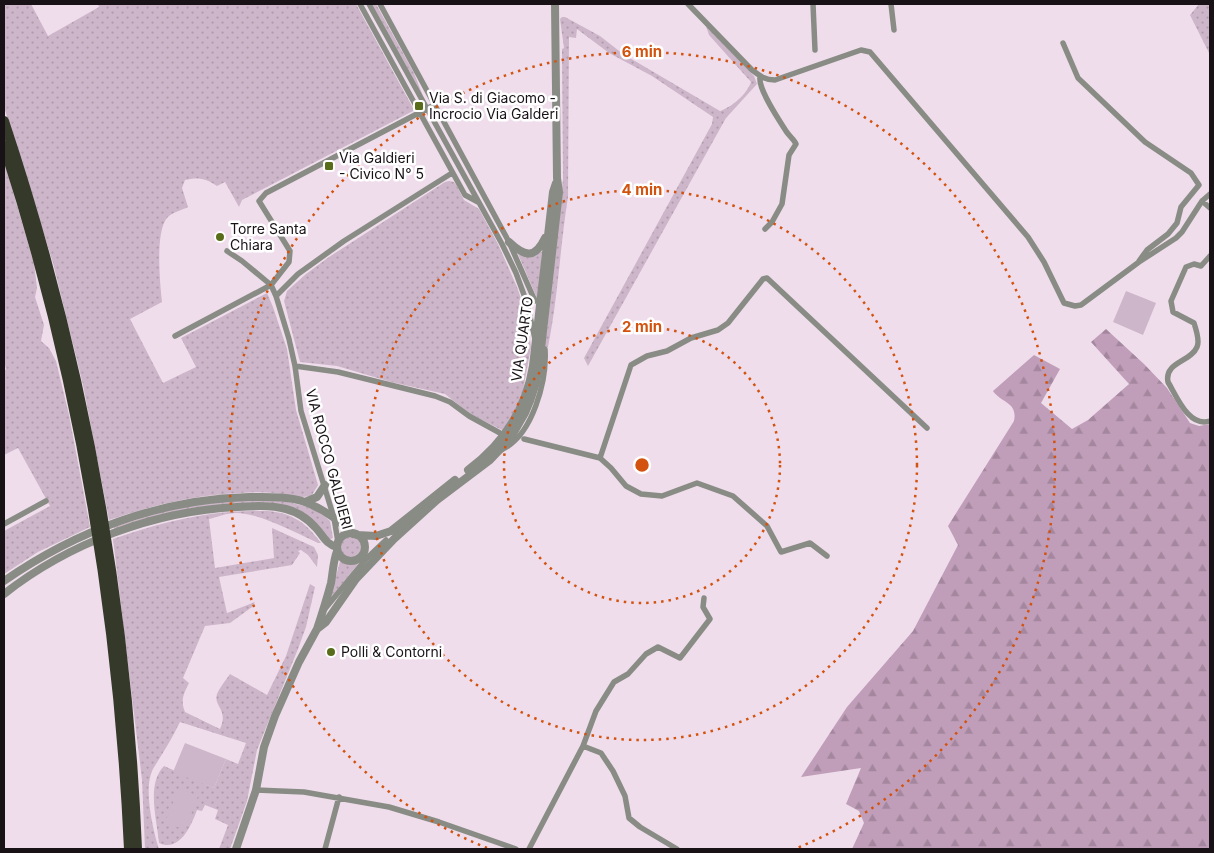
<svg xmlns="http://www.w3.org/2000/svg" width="1214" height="853" font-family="Inter,sans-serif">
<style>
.grass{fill:url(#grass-dots)}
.forest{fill:url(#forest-firs)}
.pitch{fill:#cdb6c9}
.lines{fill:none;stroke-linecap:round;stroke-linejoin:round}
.minor{stroke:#898c84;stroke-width:5.5}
.tertiary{stroke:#898c84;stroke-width:8}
.trunk{stroke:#34392a;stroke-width:10}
.ring{fill:none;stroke:#d3520d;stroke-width:2.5;stroke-dasharray:2.5 5}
.poi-dot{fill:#586c1a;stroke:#fff;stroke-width:2}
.labels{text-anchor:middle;stroke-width:5;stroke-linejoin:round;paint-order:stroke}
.poi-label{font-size:14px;fill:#181217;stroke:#fff;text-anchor:start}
.street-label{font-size:14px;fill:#181217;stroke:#fff}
.centre{fill:#d3520d;stroke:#fff;stroke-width:2.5}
.ring-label{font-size:15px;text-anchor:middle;font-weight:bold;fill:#d3520d;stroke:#fff;stroke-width:5;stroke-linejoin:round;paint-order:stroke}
</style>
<defs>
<pattern id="grass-dots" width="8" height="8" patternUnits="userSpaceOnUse" patternTransform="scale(1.25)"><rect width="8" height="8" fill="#cdb6c9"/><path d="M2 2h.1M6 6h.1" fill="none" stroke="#af9bac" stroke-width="1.8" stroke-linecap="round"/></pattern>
<pattern id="forest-firs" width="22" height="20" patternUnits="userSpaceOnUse" patternTransform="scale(1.25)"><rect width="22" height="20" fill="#c09eba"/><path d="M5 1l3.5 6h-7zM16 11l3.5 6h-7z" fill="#a4879f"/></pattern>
</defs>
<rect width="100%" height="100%" fill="#efddec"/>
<path class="grass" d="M4 4H31L48 36 99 7 98 4H356L413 108V111L242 200 239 207 225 182 217 186C206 178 197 177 185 180L182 188 188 207C182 210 171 213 167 218 155 232 160 283 162 302L130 319 163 383 196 367 181 338 267 293 273 307 287 349 296 410 318 485 312 495C301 500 287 494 275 493 263 492 252 492 240 493 195 495 152 505 109 520L83 385 53 263 4 107Z
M372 4H376L414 73 423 96Z
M1199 4H1210V55L1190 15Z
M562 17H565L600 36 623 54 720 111C732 107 747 94 751 82L709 35 706 26 754 76 757 84 726 118 588 366 584 358 712 124 713 117 652 76 609 53 577 29 576 38 569 37 568 197C560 247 558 298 548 347L543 348 547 331 563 179 562 49 564 48 560 19Z
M4 161 34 263 37 288 35 297 44 325 41 341 49 348 56 361 69 415 90 527 38 552 4 574V531L50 506 18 448 4 455V371L6 369 4 362Z
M449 181 454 182 457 186 464 200 479 209 498 244 517 287 527 316 531 347 522 396 504 431 470 414 445 394 391 382 337 366 300 362 284 301 287 291 306 274 329 257 445 182Z
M541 251 542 252 538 300 536 301V296L518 254 525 256Z
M266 500C288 501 313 505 330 521L333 538 328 540 295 508 234 504 114 530V527C147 516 180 506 216 502 232 500 249 501 266 500Z
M268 511C293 513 306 523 321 543H318C296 533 260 513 236 513 227 513 217 517 209 519L215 568 274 558 272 528 314 547 318 555 317 567 308 555 301 550 298 551 300 553 292 565 219 577 227 613 255 602 252 607 230 623 205 626 183 678 189 683C184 693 180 700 185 712L220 729C229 709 213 707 217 694 220 687 226 680 230 674L267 695 286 656 310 584 315 587 306 627 298 649 257 750 247 801 230 849H219L228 825 215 819 218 810 205 805 202 811 197 810C192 824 180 853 159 843 157 820 146 784 164 766L214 788 226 759 238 764 246 743 180 722C172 739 162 754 153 769 143 788 153 830 159 849H145L142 780 113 539C150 526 190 515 229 512 242 511 255 511 268 511Z
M340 547a11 11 0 1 1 22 0a11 11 0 1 1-22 0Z
M340 561 348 564 357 563 358 564 330 599Z"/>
<path class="forest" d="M1106 329 1144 364 1167 388 1190 423 1199 426 1210 424V849H852L864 823 859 811 846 804 861 768 801 777 847 707 913 631 958 545 948 526 1014 421C1018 402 1001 403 993 391L1034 355 1060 369 1041 403 1072 429 1088 420 1129 384 1091 342Z"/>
<path class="pitch" d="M1126 291 1156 303 1143 335 1113 322Z
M185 743 226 759 214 788 173 772Z
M179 788 198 796 185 830 165 822Z"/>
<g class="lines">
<path class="minor" d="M360 4 465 195 478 202
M369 4 502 244 516 273 527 303 535 339
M380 4 509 242 535 301
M688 4 752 70C760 76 765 80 775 80L861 50 870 52 1028 237 1044 262 1064 303 1075 306 1081 305 1139 262 1176 238 1182 232 1202 201 1210 194
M813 4 815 50
M891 4 894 30
M1063 43 1078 78 1145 142 1191 173 1199 185 1181 207 1177 223 1168 234 1147 250 1139 261
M760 77C758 89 779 120 786 131 789 136 794 139 796 144L789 155 782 204 772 222 765 229
M1202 201 1210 208
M1210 256 1201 266 1194 264 1186 267 1171 301 1173 312 1194 323C1196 329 1200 341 1197 347 1191 362 1164 362 1168 382 1177 397 1189 428 1210 421
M276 296 298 274 344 241 452 173
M175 336 271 285 242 261 227 251
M295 366 338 372 435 396 450 402 469 416 500 433
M524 439 600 458 611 468 626 486 641 494 662 496 697 483 733 496 767 526 781 552 810 543 827 556
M501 450C533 436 547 380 545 349
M600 458 631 365 647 356 667 351 691 338 718 330 728 323 763 279 767 278 927 428
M4 524 46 501
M338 542 334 518 301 411 295 366 289 339 276 296 271 285 289 262 290 251 259 201 266 193 434 105
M324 610 366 559 386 540
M256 790 304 792 389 807 439 822 516 849
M325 849 339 797
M529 849 583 746
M677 849 640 827 629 818 625 796 613 771 601 753 583 746 596 711 614 682 628 674 646 654 658 647 680 658 710 619 703 607 704 598"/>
<path class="tertiary" d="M509 242C525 257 535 259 545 238
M468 470C503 444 526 409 533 366L553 192 556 183
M305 502 317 497 325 485
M337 547a14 14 0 1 1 28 0a14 14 0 1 1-28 0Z
M357 535 376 536 391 531 455 480
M4 581C76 531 160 499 249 497 267 497 288 496 305 502 323 509 340 521 353 534
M4 594C69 543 154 511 237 507 253 506 270 505 286 509 297 512 308 519 315 527 323 535 325 544 337 547
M317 629C322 614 327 598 331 583 333 572 333 562 337 551
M236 849 256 790 264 747 275 716 299 662 317 629 326 622 356 579 394 539 437 500 490 460 510 439 525 413 530 401 536 383 539 366 559 192 557 178 555 4"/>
<path class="trunk" d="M4 121C82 355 127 602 137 849
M4 146C78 373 118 611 129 849"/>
</g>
<g class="ring">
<circle cx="642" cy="465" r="138"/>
<circle cx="642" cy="465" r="275"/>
<path d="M487 848A413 413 0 1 1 797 848"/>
</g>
<g class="poi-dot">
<rect x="414" y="101" width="10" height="10" rx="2.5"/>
<rect x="324" y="161" width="10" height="10" rx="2.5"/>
<circle cx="220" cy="237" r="5"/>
<circle cx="331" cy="652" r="5"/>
</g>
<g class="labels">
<g class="poi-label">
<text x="429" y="103">Via S. di Giacomo -<tspan x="429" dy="16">Incrocio Via Galderi</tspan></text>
<text x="339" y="163">Via Galdieri<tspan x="339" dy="16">- Civico N° 5</tspan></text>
<text x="230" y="234">Torre Santa<tspan x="230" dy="16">Chiara</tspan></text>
<text x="341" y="657">Polli &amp; Contorni</text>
</g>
<g class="street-label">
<text transform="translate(522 339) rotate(-82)" y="5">VIA QUARTO</text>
<text transform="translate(329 459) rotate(75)" y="5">VIA ROCCO GALDIERI</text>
</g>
</g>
<circle cx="642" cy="465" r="8" class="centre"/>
<g class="ring-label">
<text x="642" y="57">6 min</text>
<text x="642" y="195">4 min</text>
<text x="642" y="332">2 min</text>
</g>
<rect width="1214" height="853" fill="none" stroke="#181217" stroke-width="10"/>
</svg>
